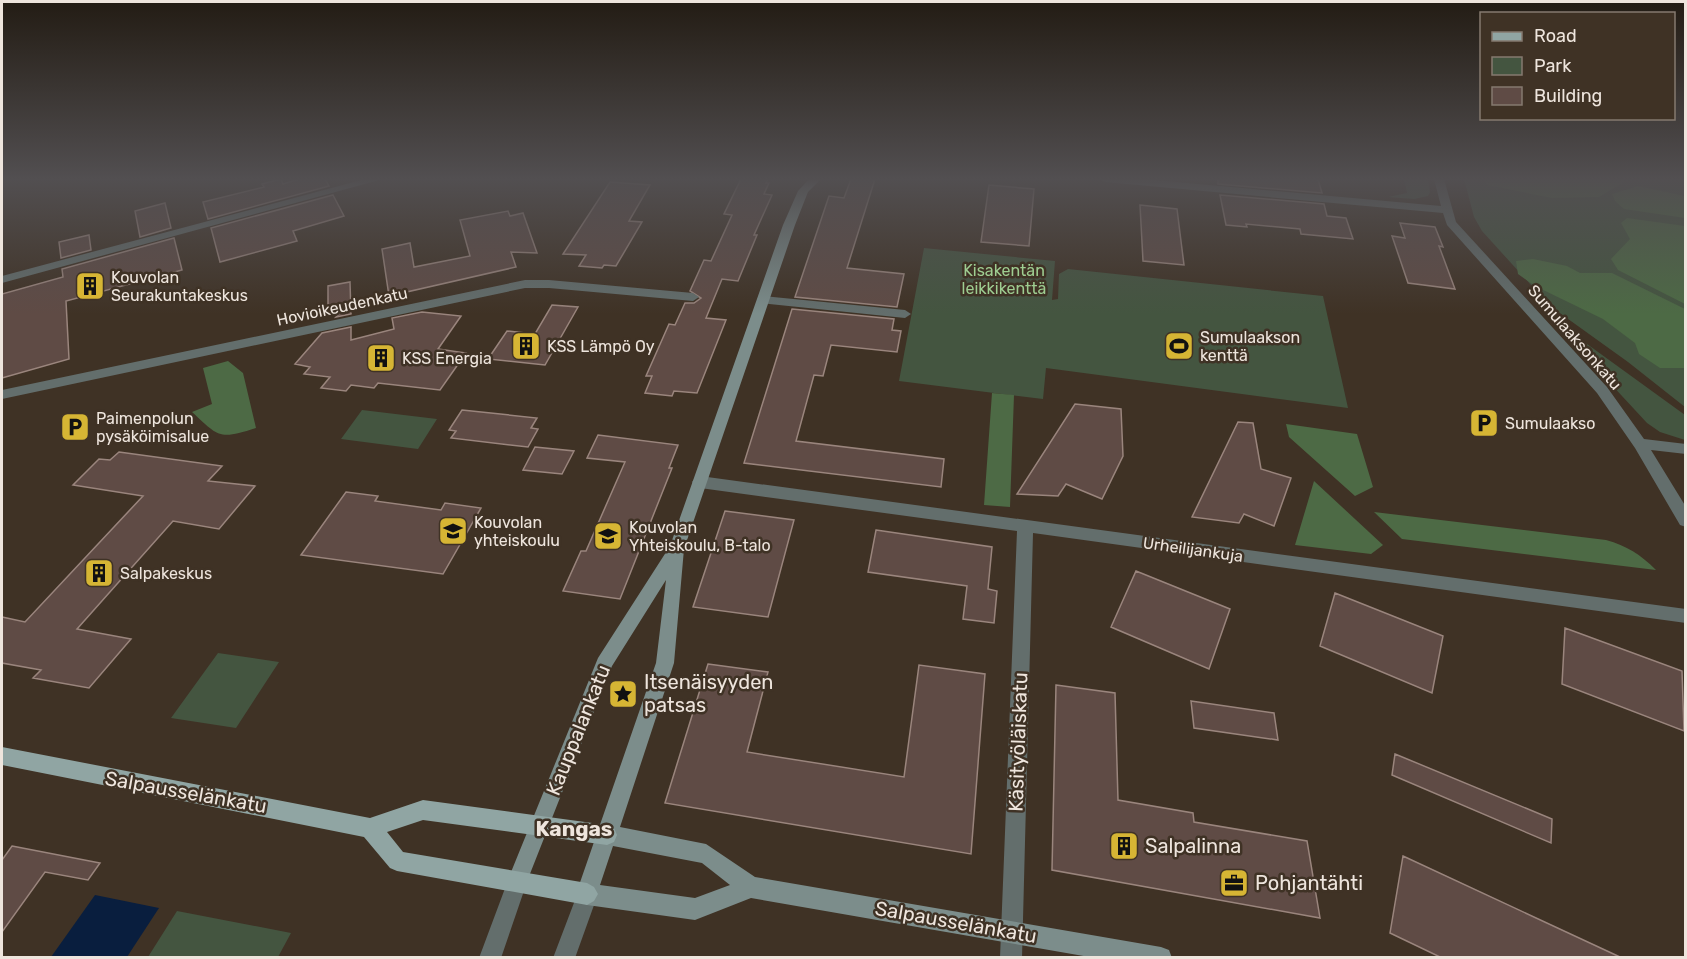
<svg xmlns="http://www.w3.org/2000/svg" width="1687" height="959" font-family="Rubik,sans-serif">
<style>
.green{fill:#445540}
.forest{fill:#4d6a45}
.water{fill:#091e3e}
.building{fill:#5f4b45;stroke:#9a857d;stroke-width:1.5}
.lines{fill:none;stroke-linecap:round;stroke-linejoin:round}
.street{fill:#636e6c;fill-rule:evenodd}
.secondary{fill:#7c8d8b;fill-rule:evenodd}
.primary{fill:#90a5a3;fill-rule:evenodd}
.labels{text-anchor:middle;stroke-width:5;stroke-linejoin:round;paint-order:stroke}
.park-label{font-size:16px;fill:#9ecd91;stroke:#3f3225}
.poi-label{font-size:16px;fill:#eee5dd;stroke:#3f3225;text-anchor:start}
.street-label{font-size:16px;fill:#eee5dd;stroke:#3f3225}
.near-poi-label{font-size:20px;fill:#eee5dd;stroke:#3f3225;text-anchor:start}
.near-street-label{font-size:20px;fill:#eee5dd;stroke:#3f3225}
.near-neighbourhood-label{font-size:21px;font-weight:bold;fill:#eee5dd;stroke:#3f3225}
</style>
<rect width="100%" height="100%" fill="#3f3225"/>
<path class="green" d="M1404 179H1428L1430 192 1428 196 1414 199 1388 197 1407 193Z
M1464 179H1685V407L1628 362 1550 306 1482 231 1474 217Z
M924 248 1055 261 1052 300 1058 299 1059 274 1068 269 1323 296 1348 408 1046 368 1043 399 899 381Z
M1547 315 1685 415V440L1660 432 1647 423Z
M362 410 437 419 418 449 341 439Z
M218 653 279 662 236 728 171 718Z
M177 911 291 933 278 957H148Z"/>
<path class="forest" d="M1484 179H1623L1626 181 1599 197 1552 198 1487 185Z
M1638 186 1685 196V218L1624 209 1615 201 1612 194Z
M1627 218 1685 226V304L1618 270 1611 259 1630 239 1621 223Z
M1533 259 1567 266 1580 273H1612L1685 309V368H1660L1639 354 1635 343 1603 319 1535 286 1518 274 1516 261Z
M228 361 243 373 256 428C219 440 219 437 192 412L212 404 203 368Z
M992 393 1014 395 1010 507 984 505Z
M1286 424 1357 434 1373 487 1355 496 1289 437Z
M1314 481 1383 545 1371 554 1295 545Z
M1374 512 1606 540C1627 546 1640 554 1656 570L1402 539Z"/>
<path class="water" d="M95 895 159 908 127 957H51Z"/>
<path class="building" d="M281 179 283 184 299 179H325L329 186 208 219 203 202 264 187 262 184Z
M741 179H768L766 183H769L764 194 772 195 754 235H757L738 281 722 279 706 318 726 320 697 393 674 391 672 396 645 393 652 376H646L669 324 675 325 685 303H694L701 298 690 291 704 260 711 261 732 215 724 214Z
M851 179H875L847 268 904 274 897 307 795 297 829 196 844 198Z
M1218 179H1318L1322 193 1218 184Z
M610 182 650 185 629 221 642 222 616 266 604 265 602 268 579 266 586 255 563 254Z
M989 185 1034 189 1029 246 981 242Z
M333 195 344 216 293 231 297 241 220 262 211 228Z
M1220 195 1324 204 1327 216 1346 218 1353 239 1301 234 1300 229 1246 224 1247 227 1226 225Z
M165 203 171 228 140 237 135 211Z
M1140 205 1177 209 1184 265 1143 261Z
M508 211 510 216 523 213 537 253 511 252 516 267 389 296 382 249 410 243 414 267 470 256 460 220Z
M1400 223 1435 227 1443 247 1439 246 1455 289 1408 283 1392 236 1405 238Z
M89 235 91 250 61 258 59 242Z
M174 238 182 270 66 301 69 359 2 378V294L63 277 62 269Z
M350 282 351 314 336 317 348 304 328 308V286Z
M552 305 578 307 545 365 488 359 507 331 535 334Z
M792 309 894 319 892 330 901 331 897 352 831 345 823 376 814 375 796 441 944 459 941 487 744 463Z
M422 312 461 316 438 349 466 353 440 390 378 383 374 388 351 385 346 391 321 388 330 377 304 374 310 367 295 364 322 333 351 327V340L394 329 392 318Z
M1075 404 1121 409 1123 456 1102 499 1066 484 1058 496 1017 494Z
M462 410 537 418 531 428 538 429 528 447 451 438 456 431 449 430Z
M1238 422 1253 423 1261 469 1291 478 1274 526 1244 514 1239 523 1192 517Z
M598 435 678 445 669 468H672L620 599 563 591 581 551H586L625 462 587 458Z
M535 447 574 451 562 474 523 470Z
M119 452 222 466 208 481 255 486 219 529 173 521 77 629 131 639 89 688 33 678 41 670 2 663V617L25 622 143 496 73 485 99 459 110 460Z
M346 492 378 496 375 501 441 510 445 503 481 508 443 574 301 555Z
M725 511 794 520 768 617 693 607Z
M876 530 992 547 988 589 997 591 994 623 963 619 967 586 868 572Z
M1136 571 1230 609 1209 669 1111 627Z
M1335 593 1443 636 1432 693 1320 646Z
M1565 628 1682 671 1684 731 1562 684Z
M708 664 768 672 747 752 904 777 919 665 985 674 971 854 665 803Z
M1056 685 1115 693 1118 800 1193 813 1194 822 1307 841 1320 918 1052 870Z
M1191 701 1274 713 1278 740 1194 728Z
M1395 754 1552 819 1551 843 1392 775Z
M12 846 100 863 88 880 45 872 2 932V860Z
M1403 856 1620 957H1440L1390 933Z"/>
<g class="lines">
<path class="street" d="M365 179H383L2 283V276Z
M1100 179H1143L1441 206 1434 179H1444L1456 222 1607 387 1644 439 1686 444V454L1651 450 1686 507V527L1680 525 1635 448 1597 393 1447 225 1443 213 1105 182Z
M525 280H549L693 293 699 297 693 301 549 288H525L2 399V390Z
M763 296 905 310 911 314 905 318 759 303 757 300 759 297Z
M700 476 1686 609V623L1033 533 1022 958H1000L1017 531 700 488 695 486 692 482 695 478Z
M517 872 524 875 527 882 501 958H479L510 875Z
M587 883 594 887 598 894 575 958H553L580 887Z"/>
<path class="secondary" d="M809 179H821L808 192 795 225 684 549 674 663 620 827 706 844 755 877 1161 947 1169 950 1172 958H1095L751 898 695 920 587 905 580 901 576 894 656 663 666 580 612 666 524 889 517 892 510 889 507 882 598 658 670 546 783 225 798 191ZM613 846 702 863 730 885 695 898 600 885Z"/>
<path class="primary" d="M2 747 370 818 423 800 607 825 614 828 617 835 614 842 607 845 423 820 387 832 403 852 587 883 594 887 598 894 594 901 587 905 397 871 390 868 364 837 2 765Z"/>
</g>
<linearGradient id="sky" x2="0" y2="1"><stop stop-color="#231c14"/><stop offset="0.57" stop-color="#524f51"/><stop offset="1" stop-color="#524f51" stop-opacity="0"/></linearGradient>
<rect width="1687" height="314" fill="url(#sky)"/>
<defs>
<g id="building-square" transform="scale(1.5)"><rect x="-9" y="-9" width="18" height="18" rx="4" fill="#d6b534" stroke="#3f3225"/><path d="M-4-6H4V6H1V3H-1V6H-4ZM-2.5-4.3h1.7v1.8h-1.7ZM.8-4.3h1.7v1.8H.8ZM-2.5-1h1.7V.8h-1.7ZM.8-1h1.7V.8H.8Z" fill="#111"/></g>
<g id="stadium-square" transform="scale(1.5)"><rect x="-9" y="-9" width="18" height="18" rx="4" fill="#d6b534" stroke="#3f3225"/><path d="M0-5a6.5 5 0 1 0 0 10a6.5 5 0 1 0 0-10ZM-3.5-1.8h7v3.6h-7Z" fill="#111"/></g>
<g id="parking-square" transform="scale(1.5)"><rect x="-9" y="-9" width="18" height="18" rx="4" fill="#d6b534" stroke="#3f3225"/><path d="M-3.5-5.5H1a3.5 3.5 0 0 1 0 7H-1V5.5H-3.5ZM-1-3.4V-.6H.8a1.4 1.4 0 0 0 0-2.8Z" fill="#111"/></g>
<g id="school-square" transform="scale(1.5)"><rect x="-9" y="-9" width="18" height="18" rx="4" fill="#d6b534" stroke="#3f3225"/><path d="M0-5L7-2L0 1L-7-2ZM-4 1L0 2.5L4 1V4Q0 6-4 4Z" fill="#111"/></g>
<g id="sight-square" transform="scale(1.5)"><rect x="-9" y="-9" width="18" height="18" rx="4" fill="#d6b534" stroke="#3f3225"/><path d="M0-6L1.8-2.2L6-1.7L2.9 1.2L3.7 5.4L0 3.3L-3.7 5.4L-2.9 1.2L-6-1.7L-1.8-2.2Z" fill="#111"/></g>
<g id="office-square" transform="scale(1.5)"><rect x="-9" y="-9" width="18" height="18" rx="4" fill="#d6b534" stroke="#3f3225"/><path d="M-6-3h4V-5.5h4V-3h4V5H-6ZM-1-4.5V-3h2v-1.5ZM-6 0V1H6V0Z" fill="#111"/></g>
</defs>
<g fill-rule="evenodd">
<use href="#building-square" x="90" y="286"/>
<use href="#building-square" x="526" y="346"/>
<use href="#stadium-square" x="1179" y="346"/>
<use href="#building-square" x="381" y="358"/>
<use href="#parking-square" x="1484" y="423"/>
<use href="#parking-square" x="75" y="427"/>
<use href="#school-square" x="453" y="531"/>
<use href="#school-square" x="608" y="536"/>
<use href="#building-square" x="99" y="573"/>
<use href="#sight-square" x="623" y="694"/>
<use href="#building-square" x="1124" y="846"/>
<use href="#office-square" x="1234" y="883"/>
</g>
<g class="labels">
<g class="park-label">
<text x="1004" y="276">Kisakentän<tspan x="1004" dy="18">leikkikenttä</tspan></text>
</g>
<g class="poi-label">
<text x="111" y="283">Kouvolan<tspan x="111" dy="18">Seurakuntakeskus</tspan></text>
<text x="1200" y="343">Sumulaakson<tspan x="1200" dy="18">kenttä</tspan></text>
<text x="547" y="352">KSS Lämpö Oy</text>
<text x="402" y="364">KSS Energia</text>
<text x="96" y="424">Paimenpolun<tspan x="96" dy="18">pysäköimisalue</tspan></text>
<text x="1505" y="429">Sumulaakso</text>
<text x="474" y="528">Kouvolan<tspan x="474" dy="18">yhteiskoulu</tspan></text>
<text x="629" y="533">Kouvolan<tspan x="629" dy="18">Yhteiskoulu, B-talo</tspan></text>
<text x="120" y="579">Salpakeskus</text>
</g>
<g class="street-label">
<text transform="translate(342 306) rotate(-12)" y="6">Hovioikeudenkatu</text>
<text transform="translate(1575 337) rotate(49)" y="6">Sumulaaksonkatu</text>
<text transform="translate(1193 549) rotate(8)" y="6">Urheilijankuja</text>
</g>
<g class="near-poi-label">
<text x="644" y="689">Itsenäisyyden<tspan x="644" dy="23">patsas</tspan></text>
<text x="1145" y="853">Salpalinna</text>
<text x="1255" y="890">Pohjantähti</text>
</g>
<g class="near-street-label">
<text transform="translate(578 730) rotate(-68)" y="7">Kauppalankatu</text>
<text transform="translate(1018 742) rotate(-88)" y="7">Käsityöläiskatu</text>
<text transform="translate(186 792) rotate(10)" y="7">Salpausselänkatu</text>
<text transform="translate(956 922) rotate(10)" y="7">Salpausselänkatu</text>
</g>
<g class="near-neighbourhood-label">
<text x="574" y="836">Kangas</text>
</g>
</g>
<rect width="1687" height="959" fill="none" stroke="#eee5dd" stroke-width="6"/>
<rect x="1480" y="12" width="195" height="108" fill="#3f3225" stroke="#857a6f" stroke-width="1.5"/>
<rect x="1492" y="32" width="30" height="9" fill="#90a5a3" stroke="#857a6f" stroke-width="1.5"/>
<text x="1534" y="42" font-size="18" fill="#eee5dd">Road</text>
<rect x="1492" y="57" width="30" height="18" fill="#445540" stroke="#857a6f" stroke-width="1.5"/>
<text x="1534" y="72" font-size="18" fill="#eee5dd">Park</text>
<rect x="1492" y="87" width="30" height="18" fill="#5f4b45" stroke="#857a6f" stroke-width="1.5"/>
<text x="1534" y="102" font-size="18" fill="#eee5dd">Building</text>
</svg>
